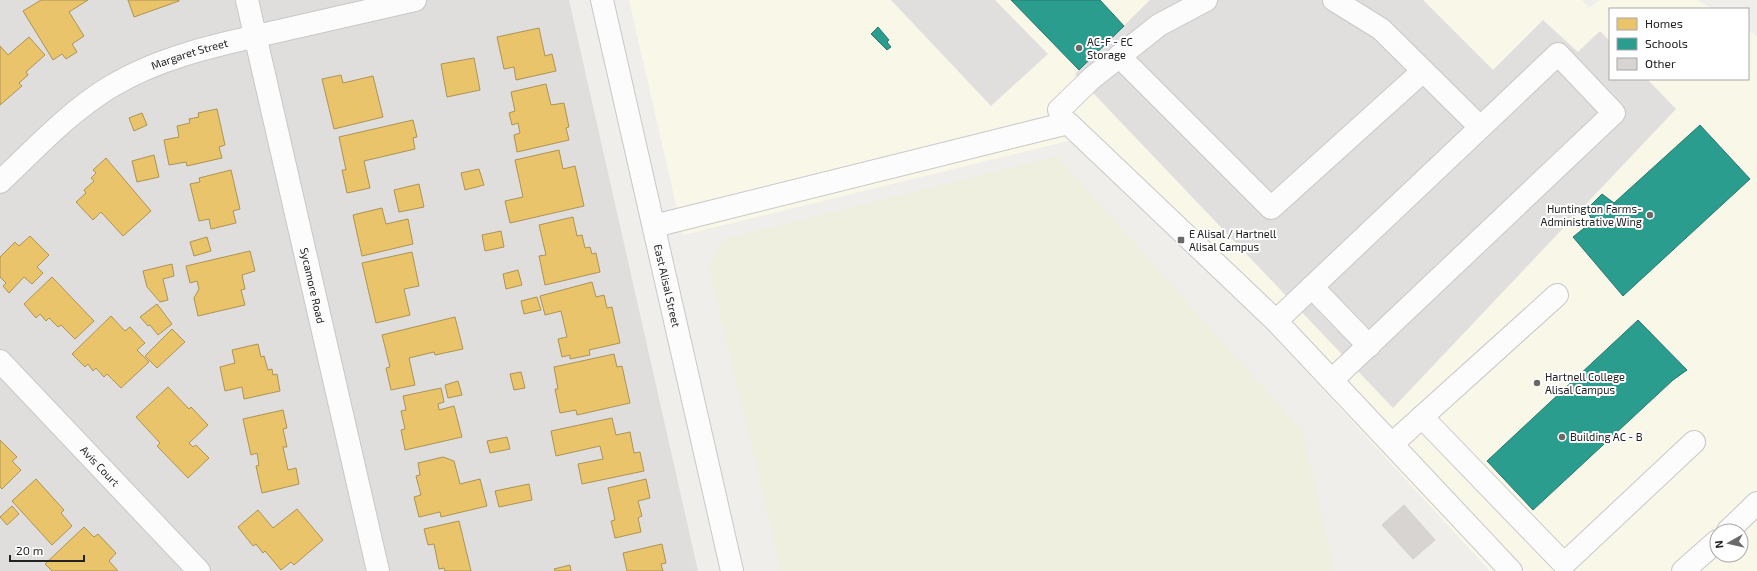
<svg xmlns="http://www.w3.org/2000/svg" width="1757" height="571" font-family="'Exo 2',sans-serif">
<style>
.residential{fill:#dfdedc}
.education{fill:#f8f7e8;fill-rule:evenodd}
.farmland{fill:#efefdf}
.parking{fill:#e0dfde}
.homes{fill:#e9c46a;stroke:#ad9354}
.schools{fill:#2a9d8f;stroke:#28786e}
.building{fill:#d7d4d2;stroke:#d3d0cc}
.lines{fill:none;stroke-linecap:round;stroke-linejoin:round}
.minor-casing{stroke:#c9c8c7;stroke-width:24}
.minor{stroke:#fdfcfc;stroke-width:22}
.poi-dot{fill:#6a6968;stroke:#fff;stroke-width:1.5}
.labels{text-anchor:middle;stroke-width:4;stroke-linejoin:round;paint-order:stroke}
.poi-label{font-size:11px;fill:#222;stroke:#fff;text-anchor:start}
.street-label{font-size:11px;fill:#222;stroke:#fff}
</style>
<rect width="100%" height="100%" fill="#f0eeeb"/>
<path class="residential" d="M0 0H569L698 571H0Z"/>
<path class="education" d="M629 0H1582L1589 8 1600 0H1697L1713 9H1610V79H1748V29L1757 37V571H1490L1089 136 683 235ZM1717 531H1741V555H1717Z"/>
<path class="farmland" d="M1057 156 1303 432 1334 571H781L708 264 724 239Z"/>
<path class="parking" d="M891 0H995L1048 54 991 106Z
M1150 0H1423L1493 70 1543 20 1578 52 1600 31 1610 41V79H1647L1676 109 1393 408 1075 74Z"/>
<path class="homes" d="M41 0H88L69 12 84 36 72 44 77 52 66 59 62 54 53 60 23 11Z
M128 0H179V1L134 17Z
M539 28 545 56 552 54 556 71 516 80 514 67 504 69 497 37Z
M29 37 45 55 26 72 28 75 19 83 22 86 0 105V46L8 55Z
M474 58 480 90 447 97 441 64Z
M341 75 343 83 373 76 383 117 334 129 322 79Z
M546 84 551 105 564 103 569 127 566 128 569 140 517 152 514 135 520 133 518 123 512 125 509 113 515 111 511 92Z
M217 109 225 145 219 147 222 158 187 166 186 162 169 165 164 140 179 137 177 126 190 123 189 119 199 117 198 113Z
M142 113 147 125 134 131 129 118Z
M413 120 417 137 413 138 415 149 364 161 370 188 347 193 342 170H346L339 137Z
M559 150 563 169 575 166 584 206 510 223 505 201 523 197 515 160Z
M154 155 159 177 137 182 132 161Z
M106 158 151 211 123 236 101 212 93 220 76 202 86 193 84 190 94 181 91 178 96 173 93 170Z
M479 169 484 185 465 190 461 173Z
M231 170 240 209 233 211 236 223 211 229 209 219 199 221 190 184 200 182 199 178Z
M419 184 424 207 399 212 394 190Z
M382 208 386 224 408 219 413 244 362 256 353 215Z
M573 217 577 236 582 235 585 248 590 247 592 254 596 253 600 272 545 285 539 256 546 255 539 225Z
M501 231 504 247 485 251 482 235Z
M30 236 49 255 37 267 43 273 32 284 24 277 9 293 3 286 6 283 0 277V257L15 242 19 246Z
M207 237 211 251 194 256 190 242Z
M250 251 255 271 242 275 245 289 241 290 245 305 198 316 194 298 199 289 197 281 190 283 186 266Z
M412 252 419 286 404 289 410 315 376 323 362 263Z
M172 264 174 276 163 279 168 300 160 302 147 287 143 271Z
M518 270 522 285 506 289 503 274Z
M52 277 94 321 75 339 61 325 58 327 49 318 46 321 40 314 36 318 24 304Z
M592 282 596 297 604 295 607 308 612 307 620 343 589 350 590 355 570 359V355L562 357 558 339 567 337 561 311 545 315 540 296Z
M537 297 541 310 524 314 521 301Z
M157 304 172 324 158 335 150 325 148 326 140 317Z
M111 316 125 331 130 327 145 343 137 350 149 362 121 388 107 374 104 377 96 368 93 371 88 364 85 367 72 354Z
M455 317 463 349 435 355 434 352 409 358 415 385 391 390 386 368 390 367 382 335Z
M172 329 185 342 157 368 145 356Z
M258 344 261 357 264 356 268 370 272 369 273 375 277 374 280 391 244 399 242 387 225 391 220 367 235 363 232 350Z
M614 354 617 367 622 366 630 403 577 415 576 410 560 413 555 389H558L554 367Z
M521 372 525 388 514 390 510 374Z
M458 381 462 395 448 398 445 385Z
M168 387 189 409 191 407 208 425 189 443 193 447 196 445 209 458 188 478 157 446 160 443 136 417Z
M441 388 444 402 438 404 439 410 454 406 462 437 405 450 401 430 405 429 401 411 406 410 403 396Z
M283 410 287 428 283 429 287 447H283L288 470 296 468 299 484 262 493 256 466 259 465 257 453 251 455 243 419Z
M612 418 616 435 630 432 634 453 640 452 644 471 582 484 578 464 603 459 600 446 556 456 551 431Z
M507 437 510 449 490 453 487 441Z
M0 440 17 457 12 461 21 470 2 489 0 487Z
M443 457 454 461 460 484 480 479 487 506 441 517 440 512 419 517 414 497 421 495 416 476 420 475 418 463Z
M36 479 64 510 61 513 72 526 52 545 12 501Z
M646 479 650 498 638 501 642 516 638 518 641 532 615 538 611 521 615 520 608 488Z
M529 484 532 500 499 507 495 491Z
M12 506 19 514 7 525 0 517Z
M297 509 323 540 294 565 291 562 281 570 265 551 263 553 256 544 253 546 238 527 258 510 273 528Z
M459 521 471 571H445L444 568 439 569 434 544 428 545 424 529Z
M84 527 94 537 98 534 116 553 109 561 118 571H52L45 564Z
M662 544 666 563 661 564 663 571H627L623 553Z
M570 565 571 571H555L554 569Z"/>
<path class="schools" d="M1011 0H1100L1124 26 1079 70Z
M878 27 889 40 887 42 891 47 887 50 871 34Z
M1700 125 1750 179 1623 296 1573 237 1593 221 1586 210 1602 194 1614 203Z
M1638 320 1687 370 1673 380 1533 510 1487 461Z"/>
<path class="building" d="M1404 505 1435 540 1413 559 1382 525Z"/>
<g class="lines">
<g class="minor-casing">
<g id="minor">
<path id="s1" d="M247 0 378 571"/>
<path id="s2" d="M602 0 732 571"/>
<path d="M1334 0 1381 29 1480 127"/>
<path d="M1119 56 1271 208 1423 71"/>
<path d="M1059 110 1092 78 1159 25 1206 0"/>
<path id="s3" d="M0 182C35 149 69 112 110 87 161 56 221 44 279 31 324 21 370 10 415 0"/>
<path d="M654 226 1068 123 1276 321 1511 571"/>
<path d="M1312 287 1369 346"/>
<path d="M1276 321 1558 54 1614 113 1332 380"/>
<path id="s4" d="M0 361 199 571"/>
<path d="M1422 417 1564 564 1694 442"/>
<path d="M1392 444 1557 295"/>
<path d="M1728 531 1757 503"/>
<path d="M1683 571 1717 541"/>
</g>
</g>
<use href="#minor" class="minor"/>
</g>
<g class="poi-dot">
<circle cx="1079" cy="48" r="4"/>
<circle cx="1650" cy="215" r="4"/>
<rect x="1177" y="236" width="8" height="8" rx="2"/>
<circle cx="1537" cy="383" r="4"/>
<circle cx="1562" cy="437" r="4"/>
</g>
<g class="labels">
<g class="poi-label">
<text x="1087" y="46">AC-F - EC<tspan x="1087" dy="13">Storage</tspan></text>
<text x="1642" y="213" text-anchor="end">Huntington Farms-<tspan x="1642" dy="13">Administrative Wing</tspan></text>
<text x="1189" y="238">E Alisal / Hartnell<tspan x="1189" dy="13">Alisal Campus</tspan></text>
<text x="1545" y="381">Hartnell College<tspan x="1545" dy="13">Alisal Campus</tspan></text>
<text x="1570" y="441">Building AC - B</text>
</g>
<g class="street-label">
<text dy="4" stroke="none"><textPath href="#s3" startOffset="232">Margaret Street</textPath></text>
<text dy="4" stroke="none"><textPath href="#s1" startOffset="293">Sycamore Road</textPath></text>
<text dy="4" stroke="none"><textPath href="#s2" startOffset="293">East Alisal Street</textPath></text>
<text dy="4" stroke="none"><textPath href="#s4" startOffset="145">Avis Court</textPath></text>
</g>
</g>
<rect x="1609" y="8" width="140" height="72" fill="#ffffff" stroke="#a7a7a7"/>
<rect x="1617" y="18" width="20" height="12" fill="#e9c46a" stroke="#a7a7a7"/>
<text x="1645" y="28" font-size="12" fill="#222222">Homes</text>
<rect x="1617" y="38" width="20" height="12" fill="#2a9d8f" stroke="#a7a7a7"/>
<text x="1645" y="48" font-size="12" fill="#222222">Schools</text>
<rect x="1617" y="58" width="20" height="12" fill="#d7d4d2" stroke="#a7a7a7"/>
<text x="1645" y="68" font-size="12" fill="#222222">Other</text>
<g transform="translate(1729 543) rotate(262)"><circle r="19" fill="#ffffff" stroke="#a7a7a7"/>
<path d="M0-3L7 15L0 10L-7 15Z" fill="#6a6968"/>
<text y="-6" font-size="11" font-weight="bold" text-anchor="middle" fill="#222222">N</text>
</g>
<path d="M10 555v6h74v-6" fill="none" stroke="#222222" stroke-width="2"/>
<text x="16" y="555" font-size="12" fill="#222222" stroke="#ffffff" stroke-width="3" paint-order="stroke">20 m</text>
</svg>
